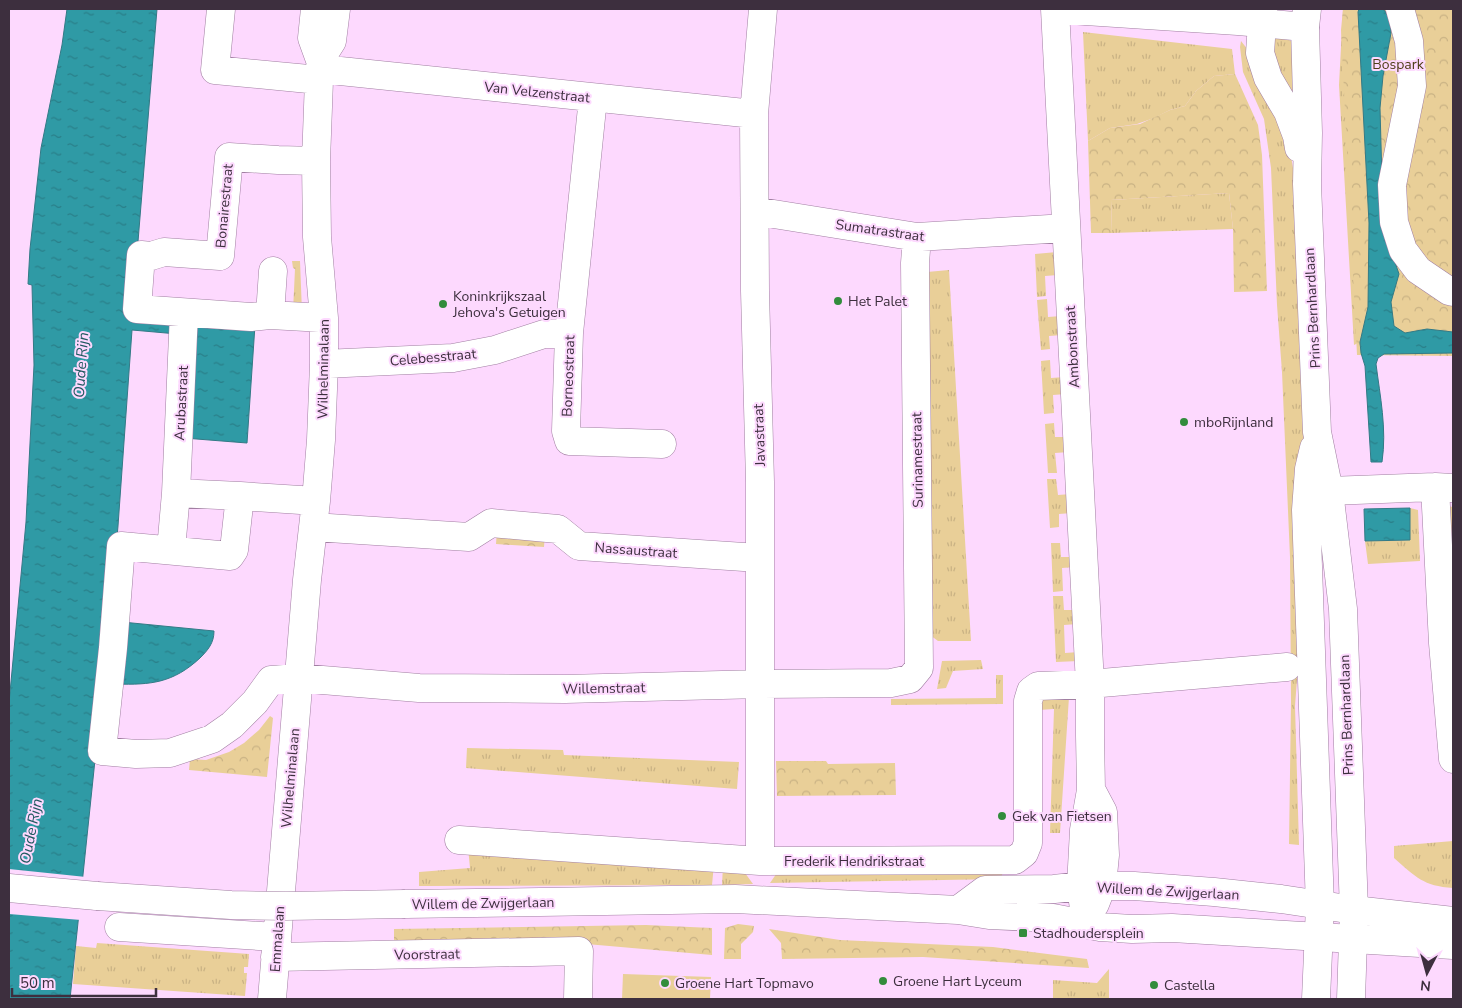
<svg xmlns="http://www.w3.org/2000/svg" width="1462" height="1008" font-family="'Nunito Sans',sans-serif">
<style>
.grass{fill:url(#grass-tufts)}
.forest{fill:url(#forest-crowns)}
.garden{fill:#e9cf98}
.water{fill:url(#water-ripples);stroke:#337a86}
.pier{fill:#fdd9fe}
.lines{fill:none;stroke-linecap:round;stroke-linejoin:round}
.minor-casing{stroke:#a17fa2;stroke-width:29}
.major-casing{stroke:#a17fa2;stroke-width:29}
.minor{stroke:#fff;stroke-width:28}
.major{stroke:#fff;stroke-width:28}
.minor-bridge-casing{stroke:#a17fa2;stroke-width:29;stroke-linecap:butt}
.minor-bridge{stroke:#fff;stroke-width:28}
.poi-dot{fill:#328c3c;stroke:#fdd9fe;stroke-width:2}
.labels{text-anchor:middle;stroke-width:4;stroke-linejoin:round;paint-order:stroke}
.park-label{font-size:14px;fill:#4f3f18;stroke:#fdd9fe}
.street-label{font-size:14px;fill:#3d2f3e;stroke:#fdd9fe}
.poi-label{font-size:14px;fill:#3d2f3e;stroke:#fdd9fe;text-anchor:start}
.water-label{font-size:15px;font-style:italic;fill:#215a60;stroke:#fdd9fe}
</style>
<defs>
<pattern id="grass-tufts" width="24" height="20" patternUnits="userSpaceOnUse" patternTransform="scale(1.25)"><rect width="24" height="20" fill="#e9cf98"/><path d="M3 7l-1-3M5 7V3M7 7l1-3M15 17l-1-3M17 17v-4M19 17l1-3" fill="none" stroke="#c9b284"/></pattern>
<pattern id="forest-crowns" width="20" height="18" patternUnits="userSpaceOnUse" patternTransform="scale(1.25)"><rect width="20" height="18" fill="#e9cf98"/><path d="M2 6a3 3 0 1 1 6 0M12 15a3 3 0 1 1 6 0" fill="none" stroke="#c9b284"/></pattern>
<pattern id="water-ripples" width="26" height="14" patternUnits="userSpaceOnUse" patternTransform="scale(1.25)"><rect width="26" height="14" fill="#2f9aa5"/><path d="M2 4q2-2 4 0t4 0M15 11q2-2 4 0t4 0" fill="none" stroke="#297e88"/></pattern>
</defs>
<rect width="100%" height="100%" fill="#fdd9fe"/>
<path class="grass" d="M1343 9H1359L1360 342 1354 345 1339 85Z
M1083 32 1232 49 1235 74 1214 76 1196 91 1185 106 1170 110 1154 118 1137 124 1110 128 1088 141Z
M1268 36 1283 37 1297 44 1300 116 1273 73Z
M1241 41 1252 55 1290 150 1294 174 1305 432 1301 627 1295 706 1299 845 1289 844 1291 702 1290 557 1282 372 1277 305 1271 168 1264 119 1243 72 1240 47Z
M1229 193 1233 229 1112 233 1111 200Z
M1057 252 1058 275 1045 276 1046 296 1037 297 1035 254Z
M292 261H300L302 312 293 311 295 269 293 268Z
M949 270 971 641H938L930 635 927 272Z
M1047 299 1048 317 1061 316 1062 335 1049 336 1050 349 1041 350 1037 300Z
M1050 360 1051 378 1065 377 1066 394 1053 395 1054 413 1044 414 1041 361Z
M1054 423 1055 437H1068L1069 452 1055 453 1057 473H1048L1045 424Z
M1047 479H1056L1058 495 1071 494 1072 513 1059 514V527L1050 528Z
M1446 506 1453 507V569L1449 568Z
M1410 508 1418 510 1420 561 1368 564 1365 541 1410 540Z
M1051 543H1060L1061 557H1075V567L1062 568 1063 591 1053 592Z
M1053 596H1063L1064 610H1077L1078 624 1064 625 1065 653 1079 652V661L1056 662Z
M981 660 983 669 953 671 946 688 937 689 942 661Z
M996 675H1003V704L891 705V699L996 698Z
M1042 694 1069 697 1060 833H1050L1054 709 1039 710Z
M467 748 563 750 564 755 739 762 737 789 466 768Z
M1453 841V888C1423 886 1416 877 1394 858V846Z
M468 847 714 864 712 885 419 886V872L470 868Z
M723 865 740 866 753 884 722 885Z
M781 867H1004L1001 879 770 883Z
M97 943 249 954 248 967H244V973H247L245 996 73 984 76 946 96 948Z
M1109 969V999H1053V980L1097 983Z"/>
<path class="forest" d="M1343 9H1453V356L1357 355 1341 30Z
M1235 74 1258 125 1262 155 1267 291 1234 292 1233 229 1229 193 1111 200 1112 233H1091L1088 141 1110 128 1140 124 1170 110 1185 106 1196 91 1214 76Z
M497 530 545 533 544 547 496 544Z
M270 716 273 718 267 777 189 770 190 759 206 760 229 752 244 743 259 730Z
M776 761H826L828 764 895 763 896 795 777 796Z
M738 924 754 926 753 932 741 944V959H724L725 928Z
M646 925 712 928V955L575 943 394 947V929Z
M769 929 840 940 993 947 1087 959 1089 968 923 957 782 959 781 943Z"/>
<path class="garden" d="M623 974 711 977 710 999H622Z"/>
<path class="water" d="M67 9H157L132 315 255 325 247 443 184 438 189 335 132 330 118 526 112 591 122 622 214 631C214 643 208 650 200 658 173 683 151 685 116 684L95 760 70 999H9V703L26 522 34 365 32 285 28 284 30 249 41 148 62 45Z
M1359 9H1382L1385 11 1390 20 1391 33 1383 76 1380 108 1383 217 1386 236 1399 274 1391 302 1394 326 1405 333 1427 329 1453 332V353L1384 354 1378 358 1376 364C1380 396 1387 429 1382 462H1371L1365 366 1361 353 1360 342 1368 307 1369 223 1358 12Z
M1410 508V540L1365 541 1364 509Z"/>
<path class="pier" d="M9 869 86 877 81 920 9 914Z"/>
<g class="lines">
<g class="minor-casing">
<path id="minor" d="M221 9 215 70 319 80
M1055 9 1090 684V736L1091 790 1084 830 1081 886 1086 924
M1055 9 1238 21 1305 27
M1400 9 1409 41 1412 86 1392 185 1394 222 1403 250 1418 270 1449 291 1453 292
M320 60 332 41 336 9
M321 69 754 114
M593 98 569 333 566 431 569 441 662 444
M755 211 917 237 1066 228
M273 271 270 315 324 318
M270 315 251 317 137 309 141 255 151 256 164 252 220 256 229 157 278 160 316 161
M324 364 453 358 495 350 544 334 569 333
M1435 487 1443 643 1453 759
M1329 491 1435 487 1452 488
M176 493 184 313
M316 501 240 496 234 550 230 556 121 546 113 648 102 751 136 754 170 753 212 739 232 725 255 702 271 680 298 678 419 688 565 689 761 684 891 683 910 679 919 668 915 263 917 237
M313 527 469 537 491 523 558 529 579 546 759 558
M171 550 176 493 240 496
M1093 793 1103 812 1105 855 1102 886 1095 904
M459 840 760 861 1015 860 1024 853 1028 843V701L1031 691 1038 686 1090 684 1287 667
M760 861V482L755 291 754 114 763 9
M9 888 97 896
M405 904 735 899 958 910 989 915 1053 918 1100 927 1132 929 1172 928 1453 945
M958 910 985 890 1054 889 1081 886H1134L1214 892 1281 899 1354 910 1453 921
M119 927 276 937
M275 957 579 951 578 999
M272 999 307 580 316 501 321 440 324 364V318L317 237 316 161 319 80 321 69 320 60 312 38 315 9"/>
</g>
<g class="major-casing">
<path id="major" d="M1263 9 1260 53 1268 78 1288 112 1297 136 1299 148
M1307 9 1305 27 1308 133 1307 184 1317 432 1329 491 1343 609 1354 910 1351 999
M1314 448 1309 469 1306 510 1320 906 1316 999"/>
</g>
<use href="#minor" class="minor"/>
<use href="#major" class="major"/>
<g class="minor-bridge-casing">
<path id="minor-bridge" d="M97 896 231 905 286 906 405 904"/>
</g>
<use href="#minor-bridge" class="minor-bridge"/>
</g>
<g class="poi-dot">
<circle cx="838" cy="301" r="5"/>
<circle cx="443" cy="304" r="5"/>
<circle cx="1184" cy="422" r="5"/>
<circle cx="1002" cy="816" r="5"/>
<rect x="1018" y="928" width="10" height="10" rx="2.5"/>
<circle cx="883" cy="981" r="5"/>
<circle cx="665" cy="983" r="5"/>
<circle cx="1154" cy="985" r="5"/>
</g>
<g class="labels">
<g class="park-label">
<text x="1398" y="69">Bospark</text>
</g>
<g class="street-label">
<text transform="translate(537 92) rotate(6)" y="5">Van Velzenstraat</text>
<text transform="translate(224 206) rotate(-85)" y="5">Bonairestraat</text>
<text transform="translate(880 230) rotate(8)" y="5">Sumatrastraat</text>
<text transform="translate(1312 308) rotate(-93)" y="5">Prins Bernhardlaan</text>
<text transform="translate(1072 347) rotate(-93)" y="5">Ambonstraat</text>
<text transform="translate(433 357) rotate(-5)" y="5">Celebesstraat</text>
<text transform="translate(323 369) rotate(-89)" y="5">Wilhelminalaan</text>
<text transform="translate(568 376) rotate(-88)" y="5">Borneostraat</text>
<text transform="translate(181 403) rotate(-87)" y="5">Arubastraat</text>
<text transform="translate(759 435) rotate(-92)" y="5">Javastraat</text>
<text transform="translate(917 460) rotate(-91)" y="5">Surinamestraat</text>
<text transform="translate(636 550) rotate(4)" y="5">Nassaustraat</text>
<text transform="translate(604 688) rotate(-1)" y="5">Willemstraat</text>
<text transform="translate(1346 715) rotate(-92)" y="5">Prins Bernhardlaan</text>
<text transform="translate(290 778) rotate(-85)" y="5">Wilhelminalaan</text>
<text x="854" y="866">Frederik Hendrikstraat</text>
<text transform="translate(1168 891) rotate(3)" y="5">Willem de Zwijgerlaan</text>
<text transform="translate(483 903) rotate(-1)" y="5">Willem de Zwijgerlaan</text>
<text transform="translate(277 939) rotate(-86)" y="5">Emmalaan</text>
<text transform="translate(427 954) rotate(-1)" y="5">Voorstraat</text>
</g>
<g class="poi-label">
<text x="453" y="301">Koninkrijkszaal<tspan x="453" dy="16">Jehova's Getuigen</tspan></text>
<text x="848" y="306">Het Palet</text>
<text x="1194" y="427">mboRijnland</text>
<text x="1012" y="821">Gek van Fietsen</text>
<text x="1033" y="938">Stadhoudersplein</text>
<text x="893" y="986">Groene Hart Lyceum</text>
<text x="675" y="988">Groene Hart Topmavo</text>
<text x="1164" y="990">Castella</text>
</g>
<g class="water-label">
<text transform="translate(81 365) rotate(-86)" y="5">Oude Rijn</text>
<text transform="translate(31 831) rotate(-79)" y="5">Oude Rijn</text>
</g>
</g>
<rect width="1462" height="1008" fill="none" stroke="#3d2f3e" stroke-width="20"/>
<g transform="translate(1427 973) rotate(186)" stroke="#fdd9fe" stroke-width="4" paint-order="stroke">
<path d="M0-4L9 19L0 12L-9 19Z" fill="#3d2f3e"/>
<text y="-8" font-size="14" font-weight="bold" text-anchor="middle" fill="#3d2f3e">N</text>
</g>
<path d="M12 988v8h144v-8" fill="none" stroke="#3d2f3e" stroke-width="2.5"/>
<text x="20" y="988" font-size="15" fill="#3d2f3e" stroke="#fdd9fe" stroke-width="4" paint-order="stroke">50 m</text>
</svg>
